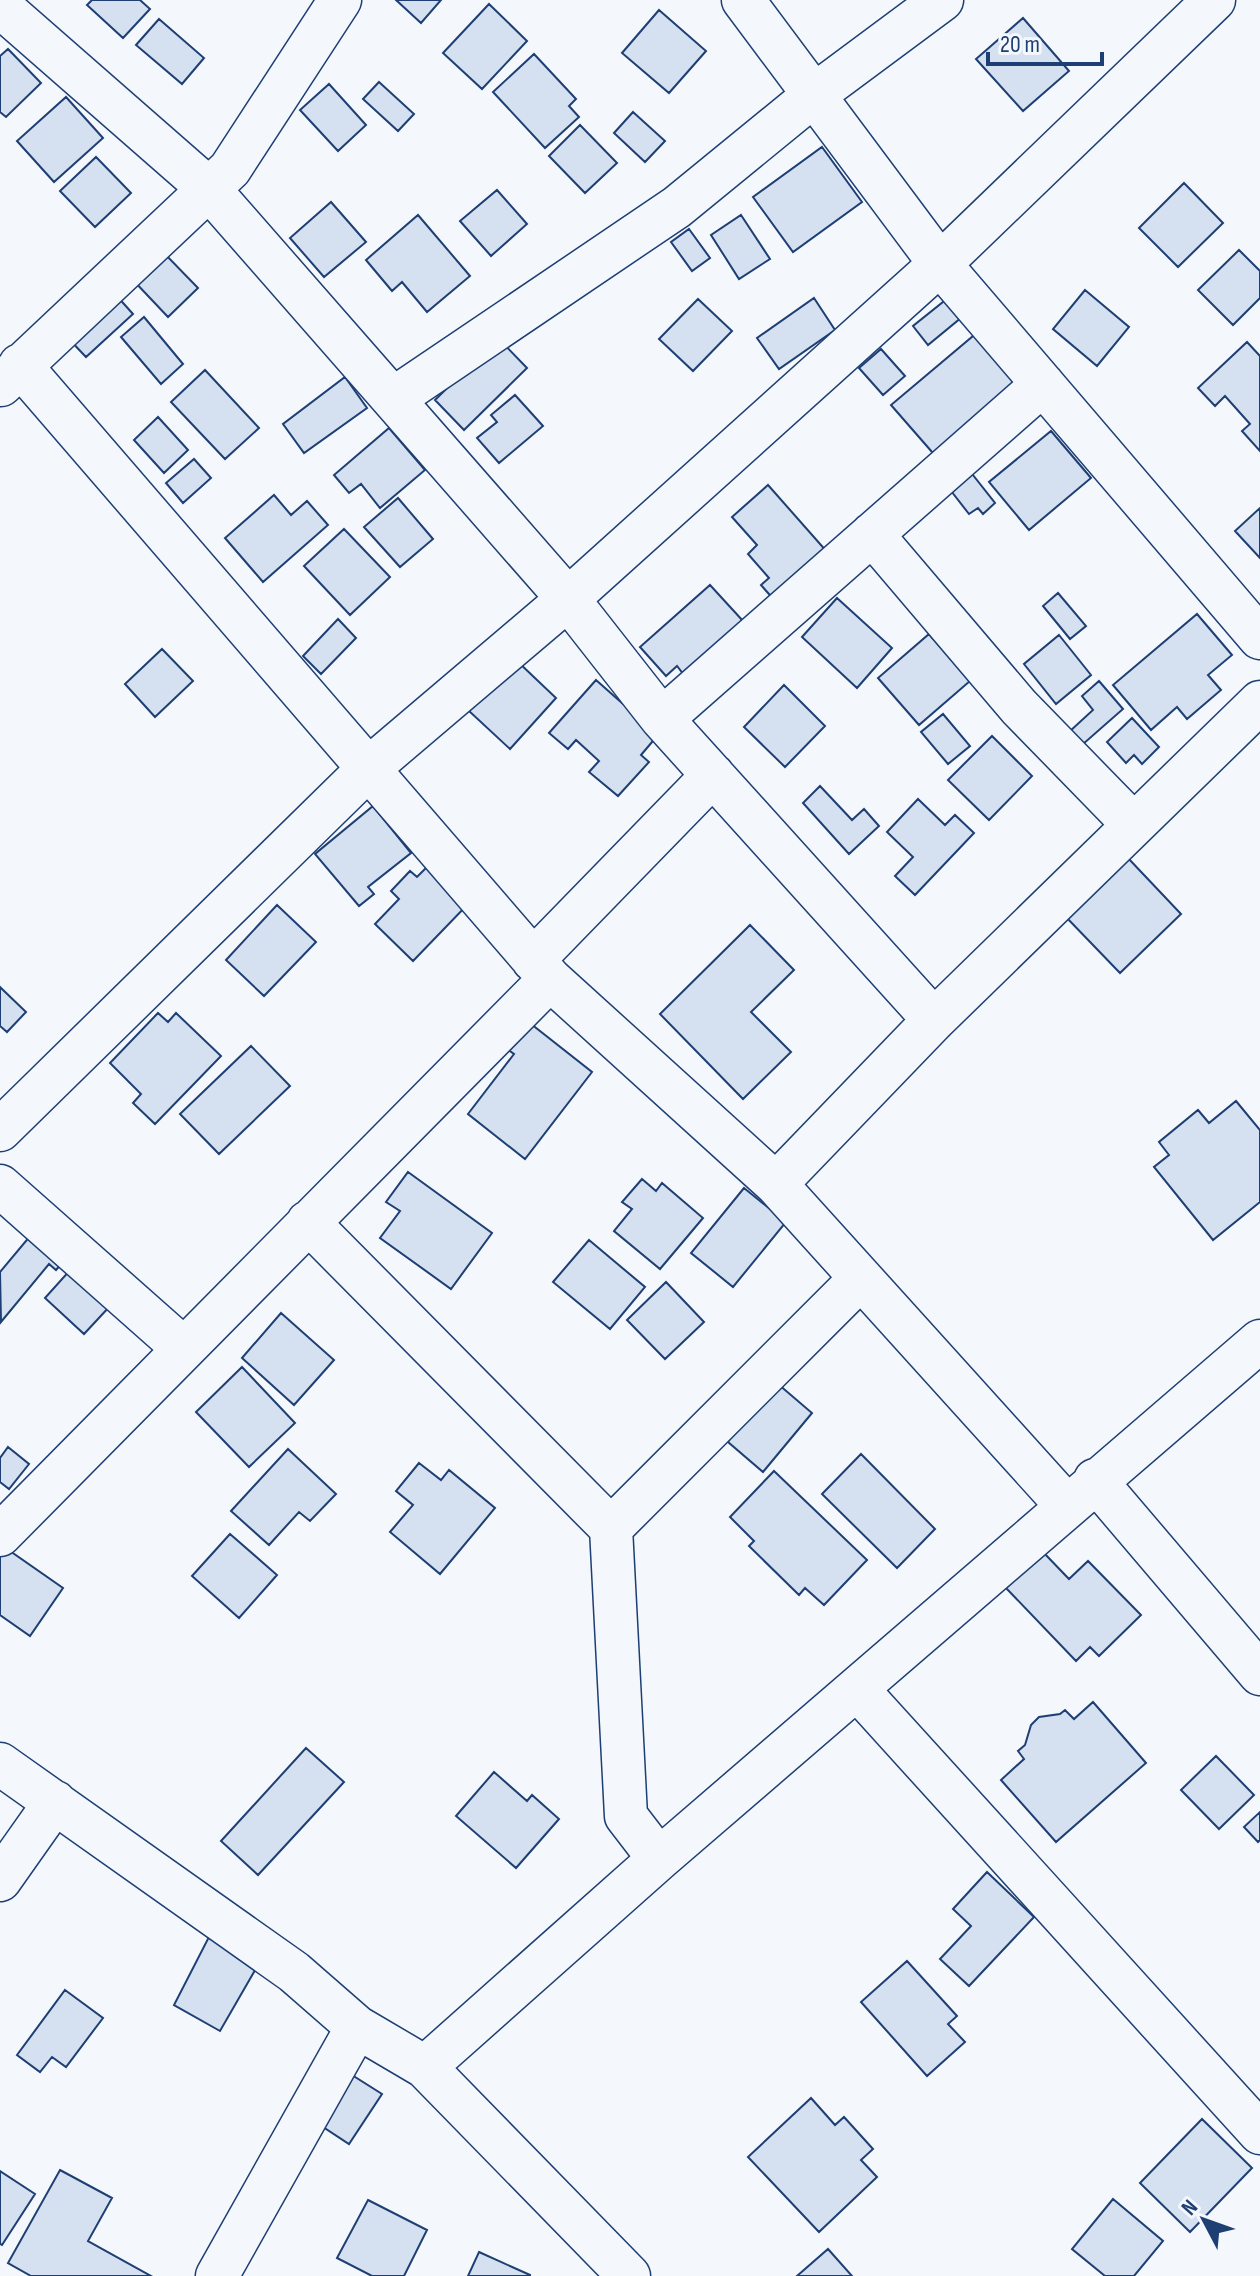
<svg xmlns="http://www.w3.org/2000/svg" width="1260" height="2276" font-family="'Sofia Sans Condensed',sans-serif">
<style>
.building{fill:#d5e0f0;stroke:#1d3f73;stroke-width:2}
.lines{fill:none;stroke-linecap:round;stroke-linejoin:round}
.minor-casing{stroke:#1d3f73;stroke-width:45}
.minor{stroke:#f4f7fb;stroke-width:42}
</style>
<rect width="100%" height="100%" fill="#f4f7fb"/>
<path class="building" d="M92 0H140L150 9 123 38 87 5Z
M396 0H441L421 23Z
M489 4 527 41 482 89 443 53Z
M659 10 706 51 669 93 622 53Z
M1023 18 1069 71 1023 111 976 59Z
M159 19 204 58 182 84 136 45Z
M8 49 41 83 6 117 0 112V56Z
M534 54 576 99 569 106 579 117 545 148 493 92Z
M379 82 414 114 398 131 363 99Z
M329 84 366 125 338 151 300 110Z
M66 97 103 138 54 182 17 141Z
M633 112 665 141 645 162 614 133Z
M580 125 617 163 585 193 549 156Z
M822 147 862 202 793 252 753 197Z
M96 157 131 193 95 227 60 191Z
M1184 183 1223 223 1178 267 1139 228Z
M497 190 527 224 491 256 460 221Z
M331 202 366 242 324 277 290 238Z
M418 215 470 276 427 312 402 282 392 291 366 260Z
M741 215 770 259 739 279 711 235Z
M689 229 710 258 692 271 671 242Z
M1239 250 1260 271V298L1233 325 1198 290Z
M162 251 198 288 168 317 132 279Z
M1085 290 1129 327 1097 366 1053 329Z
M115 294 133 314 86 357 67 337Z
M814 298 835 330 779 369 757 338Z
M948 298 962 317 928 345 913 326Z
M698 299 732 331 693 371 659 339Z
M144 317 183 364 161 384 121 337Z
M979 331 1026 386 939 460 891 405Z
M498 338 527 368 464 430 435 400Z
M1247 342 1260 356V451L1242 431 1250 424 1225 396 1215 406 1198 388Z
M881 349 905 376 883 395 859 368Z
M205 370 259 428 225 459 171 402Z
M345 377 367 408 304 453 283 424Z
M515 395 543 426 499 463 477 438 497 422 491 415Z
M158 417 188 450 164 473 134 440Z
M389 428 425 470 380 508 361 484 349 493 334 475Z
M1051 431 1091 478 1029 530 989 482Z
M194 459 211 478 183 503 166 483Z
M969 470 995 503 983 514 978 508 969 514 948 487Z
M768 485 828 553 775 601 761 585 769 578 748 554 757 545 732 517Z
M274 495 291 515 307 501 328 525 263 582 225 538Z
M398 498 433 539 400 567 364 527Z
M1260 508V558L1235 531Z
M344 529 390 577 350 615 304 566Z
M710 585 743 621 684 675 677 666 666 676 640 647Z
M1058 593 1086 626 1070 639 1043 606Z
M837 598 892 648 857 688 802 637Z
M1197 614 1232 655 1208 675 1221 690 1187 719 1177 707 1151 730 1113 685Z
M338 619 356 638 321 674 303 656Z
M929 634 970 681 919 725 878 678Z
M1059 635 1091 675 1056 704 1024 664Z
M162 649 193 681 155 717 125 684Z
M516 660 556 698 510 749 469 711Z
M596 680 658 735 641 755 649 762 618 796 589 772 599 761 576 740 568 749 549 733Z
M1099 681 1123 709 1082 745 1069 732 1093 710 1082 696Z
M784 685 825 726 785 767 744 727Z
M943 714 970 746 948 764 921 732Z
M1132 718 1159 747 1142 764 1134 755 1126 763 1107 742Z
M992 736 1032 776 989 820 948 780Z
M820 786 852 820 864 809 879 826 849 854 803 803Z
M918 799 945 825 955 815 974 833 915 895 895 876 913 857 887 832Z
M373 806 411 853 368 887 374 894 359 906 315 854Z
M1127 857 1181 914 1120 973 1065 916Z
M431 863 470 902 413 961 375 924 399 899 391 891 410 871 417 877Z
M277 905 316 942 264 996 226 960Z
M750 925 794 970 751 1012 791 1052 743 1099 660 1014Z
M0 987 26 1012 7 1032 0 1026Z
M158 1013 168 1022 176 1013 221 1056 155 1124 133 1103 141 1094 110 1063Z
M526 1020 592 1072 525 1159 468 1114 514 1054 504 1047Z
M251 1046 290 1086 219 1154 180 1114Z
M1236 1101 1260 1130V1202L1213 1240 1154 1167 1169 1155 1159 1142 1198 1110 1209 1123Z
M408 1172 492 1233 451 1289 380 1238 400 1211 386 1202Z
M642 1179 656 1191 662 1183 703 1218 660 1269 614 1231 632 1209 622 1202Z
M744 1188 786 1222 733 1287 691 1253Z
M36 1229 68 1256 56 1270 49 1264 1 1322 0 1272Z
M589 1240 645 1287 610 1329 553 1282Z
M72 1268 111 1305 84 1334 45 1298Z
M666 1282 704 1322 665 1359 627 1320Z
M281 1313 334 1360 294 1405 242 1358Z
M242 1367 295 1423 249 1467 196 1412Z
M771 1378 812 1413 763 1472 728 1442Z
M8 1447 29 1464 9 1489 0 1482V1458Z
M288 1449 336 1494 310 1521 299 1512 269 1545 231 1511Z
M861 1454 935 1529 897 1568 822 1494Z
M419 1463 441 1480 449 1470 495 1508 440 1574 390 1532 413 1505 396 1491Z
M774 1471 867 1560 824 1605 805 1588 799 1595 749 1546 754 1541 730 1517Z
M230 1534 277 1575 239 1618 192 1576Z
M0 1544 63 1588 30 1636 0 1615Z
M1043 1552 1069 1579 1088 1561 1141 1615 1099 1656 1090 1647 1076 1661 1006 1588Z
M1093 1702 1146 1763 1056 1842 1001 1780 1024 1759 1018 1751 1025 1745 1031 1725 1039 1717 1060 1714 1065 1710 1074 1719Z
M306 1748 344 1782 258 1875 221 1841Z
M1216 1756 1254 1795 1219 1829 1181 1790Z
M494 1772 527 1801 532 1795 559 1819 516 1868 456 1816Z
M1260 1812V1840L1258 1842 1244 1827Z
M987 1872 1034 1917 969 1986 940 1959 971 1926 953 1909Z
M212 1931 262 1958 220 2031 174 2005Z
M907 1961 957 2016 948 2024 965 2042 927 2076 861 2002Z
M65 1990 103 2018 66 2067 52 2057 40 2072 17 2055Z
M325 2058 382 2094 349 2144 314 2121Z
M811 2098 835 2125 844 2117 873 2149 861 2160 877 2177 819 2232 748 2157Z
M1202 2119 1252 2168 1190 2232 1140 2183Z
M60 2170 112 2198 88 2241 151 2276H31L8 2263Z
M0 2171 35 2194 2 2245 0 2244Z
M1113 2199 1163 2241 1134 2276H1105L1072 2249Z
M368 2200 427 2230 404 2276H372L337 2258Z
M828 2249 852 2276H797Z
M479 2252 530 2275V2276H468Z"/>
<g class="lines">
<g class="minor-casing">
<path id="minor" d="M743 0 940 264 1260 638
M0 6 209 189 568 599 662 719 934 1020
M20 365 550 979 776 1184 1067 1506
M1 385 230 169 340 0
M393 399 677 207 814 95 942 0
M872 534 1019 707 1134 825
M662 719 1043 384
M533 960 713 775
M0 1130 368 769 568 599 940 264 1214 0
M776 1184 934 1020 1260 702
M0 1186 183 1348
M308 1222 611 1528 626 1816 659 1859
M1095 1480 1260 1674
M611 1528 860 1279
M0 1535 550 979
M858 1690 1260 2133
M0 1764 294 1972 357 2027 425 2067 629 2276
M0 1880 55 1802
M425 2067 659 1859 1260 1341
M217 2276 357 2027"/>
</g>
<use href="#minor" class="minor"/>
</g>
<g transform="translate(1204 2220) rotate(311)" stroke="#f4f7fb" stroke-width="6" paint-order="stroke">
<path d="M0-6L14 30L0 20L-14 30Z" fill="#1d3f73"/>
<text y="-12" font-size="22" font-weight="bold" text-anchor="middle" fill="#1d3f73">N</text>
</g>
<path d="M988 52v12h114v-12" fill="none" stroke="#1d3f73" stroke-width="4"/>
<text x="1000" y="52" font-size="24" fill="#1d3f73" stroke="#f4f7fb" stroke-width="6" paint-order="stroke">20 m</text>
</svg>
